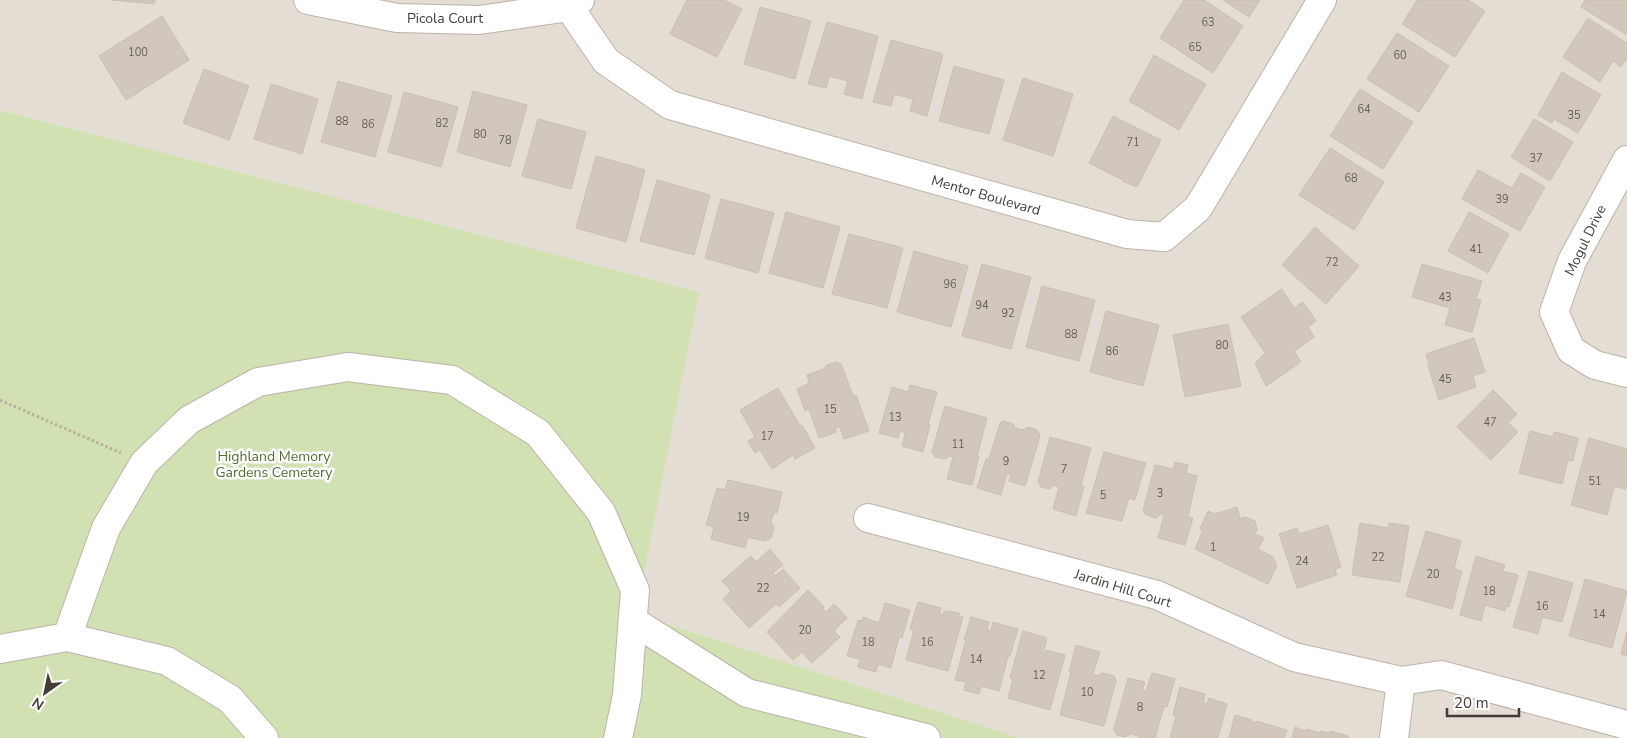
<svg xmlns="http://www.w3.org/2000/svg" width="1627" height="738" font-family="'Nunito Sans',sans-serif">
<style>
.residential{fill:#e4ddd4}
.green{fill:#d2e1b2}
.building{fill:#d1c7bc;stroke:#cbbeb0}
.lines{fill:none;stroke-linecap:round;stroke-linejoin:round}
.minor-casing{stroke:#bbb3a9;stroke-width:30}
.path{stroke:#bcad9c;stroke-width:3;stroke-dasharray:2.5 2.5;stroke-linecap:butt}
.minor{stroke:#fff;stroke-width:28}
.labels{text-anchor:middle;stroke-width:5;stroke-linejoin:round;paint-order:stroke}
.number-label{font-size:11px;fill:#665f58}
.street-label{font-size:14px;fill:#433c36;stroke:#fff}
.park-label{font-size:14px;fill:#4f6e2f;stroke:#fff}
</style>
<rect width="100%" height="100%" fill="#f1ece6"/>
<path class="residential" d="M0 0H1627V738H1020L649 618 644 574 698 292 0 110Z"/>
<path class="green" d="M0 110 699 292 644 574 649 618 1020 738H0Z"/>
<path class="building" d="M112 0H155L154 4Z
M687 0H724L742 9 717 57 670 34Z
M1184 0H1204L1243 26 1213 73 1160 38Z
M1223 0H1260L1249 17Z
M1417 0H1468L1485 11 1455 57 1402 24Z
M1585 0H1627V35L1581 7Z
M760 7 811 21 795 79 744 64Z
M162 16 189 60 126 100 99 56Z
M1588 18 1627 43V58L1621 67 1613 61 1600 82 1563 57Z
M827 22 878 36 862 99 844 94 848 81 829 76 826 88 808 84Z
M1397 33 1449 66 1419 112 1367 79Z
M891 40 943 54 927 116 910 111 913 99 894 94 891 106 873 102Z
M1154 55 1206 84 1179 130 1129 101Z
M954 66 1004 80 989 134 939 121Z
M204 69 249 86 229 140 183 123Z
M1562 72 1601 95 1578 133 1554 119 1552 123 1538 115Z
M1023 78 1073 94 1053 156 1003 140Z
M338 81 392 96 375 157 321 142Z
M271 84 318 99 302 154 254 139Z
M1360 89 1413 122 1383 169 1330 136Z
M473 91 527 105 510 167 457 152Z
M404 92 458 107 441 167 388 152Z
M1113 116 1161 140 1137 187 1122 181 1123 180 1089 163Z
M538 119 586 132 571 189 522 176Z
M1534 119 1573 142 1550 181 1511 157Z
M1330 148 1384 182 1354 230 1299 195Z
M596 156 645 170 626 242 576 228Z
M1478 170 1512 188 1521 173 1545 187 1520 231 1462 199Z
M657 180 710 195 694 255 640 241Z
M721 199 774 213 758 273 705 258Z
M786 212 840 227 823 288 769 273Z
M1469 212 1509 234 1488 273 1448 251Z
M1315 227 1359 266 1326 304 1282 265Z
M849 234 903 248 887 308 832 294Z
M914 251 968 266 951 327 897 312Z
M982 264 1031 277 1011 349 962 336Z
M1422 264 1482 281 1476 299 1481 300 1472 332 1445 325 1450 308 1412 297Z
M1042 286 1095 300 1079 361 1026 347Z
M1282 289 1294 308 1303 302 1316 321 1308 327 1314 337 1294 351 1301 362 1266 386 1255 363 1265 353 1241 317Z
M1106 311 1159 325 1143 386 1090 372Z
M1228 324 1241 386 1185 397 1173 335Z
M1474 338 1485 372 1473 376 1476 387 1439 400 1428 366 1429 365 1426 354Z
M836 362 841 364 842 366 853 396 856 395 869 431 844 439 840 427 835 429 836 432 819 438 809 409 805 411 797 389 809 383 807 375 824 369 827 365Z
M910 385 937 392 928 424 930 425 923 452 902 446 905 434 903 432 900 431 898 438 879 433 892 387 908 392Z
M778 388 800 426 802 425 815 448 795 459 793 455 772 469 760 450 755 453 748 441 755 437 740 410Z
M1493 390 1517 414 1508 423 1518 432 1491 460 1457 427Z
M945 406 987 418 977 456H979L972 485 947 479 953 457 950 456 944 459 935 457 932 452Z
M1004 421 1013 424 1015 428 1023 430 1028 427 1037 430 1040 436 1025 486 1009 481 1011 475 1007 473 1001 495 977 488 986 459H989L1000 423Z
M1530 431 1553 437 1554 432 1578 438 1573 461 1568 460 1562 484 1519 473Z
M1050 437 1091 448 1081 485 1084 486 1076 516 1053 509 1059 487 1054 485 1050 489 1041 487 1038 482Z
M1589 438 1627 449V482L1625 489 1614 486 1607 515 1571 505Z
M1104 452 1146 463 1135 500 1129 498 1122 521 1086 513Z
M1175 462 1188 465 1186 473 1197 476 1188 517 1193 518 1185 545 1158 538 1164 515 1161 514 1156 518 1146 515 1143 510 1155 465 1173 469Z
M728 480 782 492 777 513 774 512 771 523 774 527 771 538 765 541 748 537 745 548 711 539 714 527 706 525 717 488 725 490Z
M1237 507 1240 519 1245 517 1255 521 1257 529 1255 534 1264 538 1258 549 1273 557 1277 566 1268 584 1222 562 1221 560 1220 561 1195 549 1203 530 1200 529 1208 511 1215 514Z
M1360 523 1388 528 1389 523 1409 526 1400 582 1352 575Z
M1328 525 1341 567 1335 569 1337 575 1297 588 1279 534 1297 528 1299 534Z
M1426 531 1461 541 1454 569 1462 571 1452 609 1406 596Z
M770 549 783 565 773 573 775 576 783 569 800 588 779 607 776 604 749 628 723 599 731 591 722 581 751 556 756 562Z
M1476 556 1505 565 1503 571 1518 575 1509 607 1506 606 1505 611 1485 605 1481 621 1460 615Z
M1529 571 1573 583 1562 622 1542 617 1538 634 1513 627Z
M1585 579 1627 591 1612 648 1569 636Z
M808 590 824 607 822 608 826 612 834 604 847 618 834 631 840 637 812 663 802 652 793 660 767 632Z
M918 602 941 608 939 613 943 615 944 612 949 611 959 613 960 617H963L948 671 906 660 914 630 910 629Z
M885 603 910 610 902 638 899 637 891 668 878 664 876 672 858 667 860 659 847 656 858 620 862 621 863 617 879 623Z
M971 617 989 622 987 629 991 631 993 622 1018 629 1010 656H1008L999 691 981 686 979 694 964 690 966 682 955 680 966 640H964Z
M1023 631 1047 638 1043 654 1045 655 1046 650 1065 655 1050 710 1008 698 1013 679 1010 678Z
M1627 632V656L1621 654Z
M1076 645 1100 652 1093 674 1098 676 1102 673 1114 676 1116 681 1104 726 1060 715 1071 672H1069Z
M1152 673 1175 679 1167 707 1164 706 1155 738H1139L1138 736 1130 734 1126 737 1117 735 1114 729 1128 678 1145 682 1142 690 1146 691Z
M1180 687 1205 694 1203 703 1207 704 1209 698 1227 704 1218 738H1170L1176 716 1173 715Z
M1235 715 1252 720V722L1256 723V721L1287 730 1284 738H1229Z
M1295 727 1305 731 1306 729 1320 733V731L1331 733V731L1348 736V738H1292Z"/>
<g class="lines">
<g class="minor-casing">
<path id="minor" d="M308 0 397 18 479 20 569 7 580 0
M569 7 606 61 670 105 1127 234 1164 237 1198 208 1322 0
M1627 160 1572 261 1554 312 1571 350 1595 365 1627 373
M868 518 1157 595 1294 657 1401 681 1441 675 1627 725
M633 621 747 693 926 738
M67 637 106 528 144 463 189 420 258 382 348 367 452 380 538 433 601 512 635 590 627 695 618 738
M0 649 67 637 167 661 230 699 264 738
M1394 738 1401 681"/>
</g>
<path class="path" d="M0 400 121 453"/>
<use href="#minor" class="minor"/>
</g>
<g class="labels">
<g class="number-label">
<text x="1208" y="26">63</text>
<text x="1195" y="51">65</text>
<text x="138" y="56">100</text>
<text x="1400" y="59">60</text>
<text x="1364" y="113">64</text>
<text x="1574" y="119">35</text>
<text x="342" y="125">88</text>
<text x="442" y="127">82</text>
<text x="368" y="128">86</text>
<text x="480" y="138">80</text>
<text x="505" y="144">78</text>
<text x="1133" y="146">71</text>
<text x="1536" y="162">37</text>
<text x="1351" y="182">68</text>
<text x="1502" y="203">39</text>
<text x="1476" y="253">41</text>
<text x="1332" y="266">72</text>
<text x="950" y="288">96</text>
<text x="1445" y="301">43</text>
<text x="982" y="309">94</text>
<text x="1008" y="317">92</text>
<text x="1071" y="338">88</text>
<text x="1222" y="349">80</text>
<text x="1112" y="355">86</text>
<text x="1445" y="383">45</text>
<text x="830" y="413">15</text>
<text x="895" y="421">13</text>
<text x="1490" y="426">47</text>
<text x="767" y="440">17</text>
<text x="958" y="448">11</text>
<text x="1006" y="465">9</text>
<text x="1064" y="473">7</text>
<text x="1595" y="485">51</text>
<text x="1160" y="497">3</text>
<text x="1103" y="499">5</text>
<text x="743" y="521">19</text>
<text x="1213" y="551">1</text>
<text x="1378" y="561">22</text>
<text x="1302" y="565">24</text>
<text x="1433" y="578">20</text>
<text x="763" y="592">22</text>
<text x="1489" y="595">18</text>
<text x="1542" y="610">16</text>
<text x="1599" y="618">14</text>
<text x="805" y="634">20</text>
<text x="868" y="646">18</text>
<text x="927" y="646">16</text>
<text x="976" y="663">14</text>
<text x="1039" y="679">12</text>
<text x="1087" y="696">10</text>
<text x="1140" y="711">8</text>
</g>
<g class="street-label">
<text x="445" y="23">Picola Court</text>
<text transform="translate(986 195) rotate(16)" y="5">Mentor Boulevard</text>
<text transform="translate(1585 240) rotate(-64)" y="5">Mogul Drive</text>
<text transform="translate(1123 588) rotate(17)" y="5">Jardin Hill Court</text>
</g>
<g class="park-label">
<text x="274" y="461">Highland Memory<tspan x="274" dy="16">Gardens Cemetery</tspan></text>
</g>
</g>
<g transform="translate(45 693) rotate(213)" stroke="#ffffff" stroke-width="4" paint-order="stroke">
<path d="M0-4L9 19L0 12L-9 19Z" fill="#433c36"/>
<text y="-8" font-size="14" font-weight="bold" text-anchor="middle" fill="#433c36">N</text>
</g>
<path d="M1447 708v8h72v-8" fill="none" stroke="#433c36" stroke-width="2.5"/>
<text x="1454" y="708" font-size="15" fill="#433c36" stroke="#ffffff" stroke-width="4" paint-order="stroke">20 m</text>
</svg>
